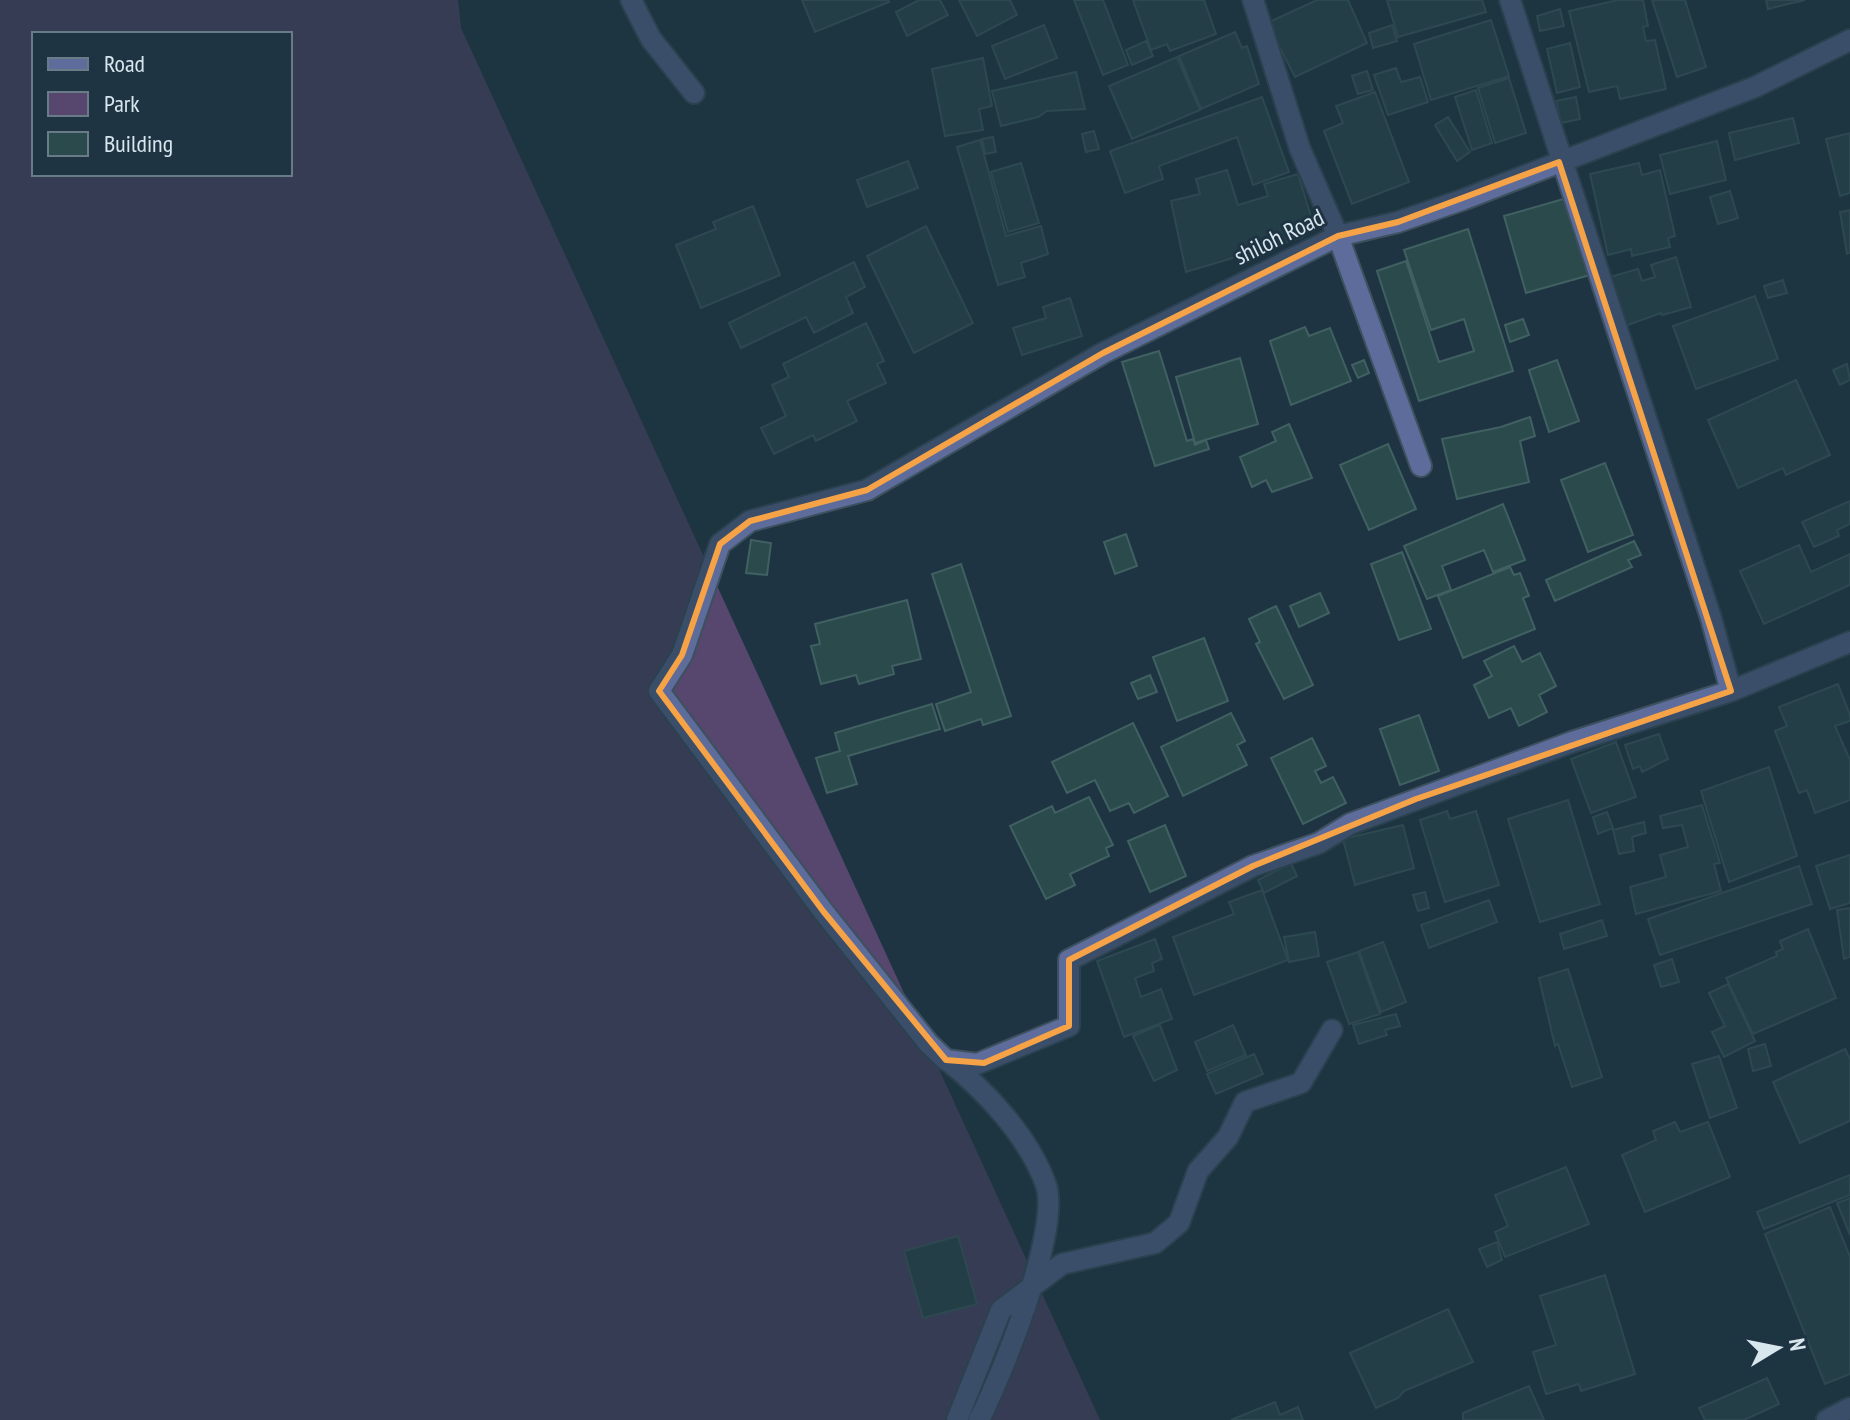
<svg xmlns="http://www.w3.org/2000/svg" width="1850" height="1420" font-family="'PT Sans Narrow',sans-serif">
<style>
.green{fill:#57466d;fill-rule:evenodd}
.building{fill:#2b4a4c;stroke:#406062;stroke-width:2}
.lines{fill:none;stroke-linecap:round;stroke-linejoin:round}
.minor-casing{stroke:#3c505e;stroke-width:24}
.minor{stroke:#5d6c9a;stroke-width:20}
.marked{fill:none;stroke:#f6a247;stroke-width:6;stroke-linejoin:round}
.labels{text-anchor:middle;stroke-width:6;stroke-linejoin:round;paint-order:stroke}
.street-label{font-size:24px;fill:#d8e6ee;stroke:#1e3442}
</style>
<rect width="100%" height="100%" fill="#1e3442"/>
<path class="green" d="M0 0H458L461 28 1100 1420H0ZM34 34H290V174H34Z"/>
<path class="building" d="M802 0H888L889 2 815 32Z
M919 0H940L948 15 907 36 896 12Z
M959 0H1010L1017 15 977 36Z
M1074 0H1103L1128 65 1103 75Z
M1133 0H1204L1216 34 1170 51 1167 44 1151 50Z
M1317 0H1348L1367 43 1295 77 1267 23Z
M1387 0H1482L1486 12 1398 37Z
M1618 0H1643L1648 26 1643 27 1646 41 1655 40 1666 89 1620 99 1617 86 1589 92 1569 11Z
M1652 0H1685L1706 67 1677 77Z
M1766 0H1805L1768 9Z
M1560 9 1564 26 1540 31 1537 16Z
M1491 20 1509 76 1431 100 1414 44Z
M1044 25 1057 58 1005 79 992 46Z
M1392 25 1397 41 1373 48 1369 33Z
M1235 32 1242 48 1247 46 1259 84 1201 109 1179 56Z
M1146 41 1153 56 1132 65 1126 50Z
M1570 43 1580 87 1557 93 1547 49Z
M1177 57 1200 110 1132 139 1109 86Z
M983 58 992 106 979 109 983 130 945 136 932 69Z
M1396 68 1401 82 1420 77 1428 102 1388 115 1374 75Z
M1367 71 1373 90 1358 94 1352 76Z
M1076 72 1085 109 1047 111 1038 117 1001 126 992 91Z
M1509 78 1526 133 1495 143 1478 88Z
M1476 90 1492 143 1472 150 1455 97Z
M1375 92 1409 182 1352 204 1324 131 1343 123 1336 106Z
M1262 97 1289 172 1253 185 1237 137 1159 166 1163 179 1125 193 1110 151Z
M1576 97 1580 119 1561 123 1556 101Z
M1448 117 1470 152 1457 161 1435 125Z
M1793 118 1799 143 1735 160 1729 133Z
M1094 131 1099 149 1086 152 1082 134Z
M1850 133V193L1840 196 1826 139Z
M993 137 996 152 985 154 982 139Z
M980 140 1006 236 1041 226 1048 254 1021 263 1025 277 998 285 957 147Z
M1717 141 1726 180 1670 194 1660 155Z
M908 161 918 188 867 207 857 180Z
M1021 163 1039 223 1008 232 991 172Z
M1639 163 1642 175 1660 170 1675 236 1668 238 1670 247 1632 256 1631 249 1608 255 1590 174Z
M1227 170 1238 205 1268 196 1264 184 1298 174 1314 226 1301 230 1303 237 1186 272 1171 201 1200 194 1196 179Z
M1730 191 1738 218 1718 224 1710 197Z
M1567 198 1590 275 1526 293 1504 216Z
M753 206 780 275 701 308 676 245 716 229 713 222Z
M1850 210V253L1847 254 1840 212Z
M926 226 973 323 914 353 867 256Z
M1468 229 1513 371 1419 401 1377 271 1406 261 1439 362 1474 351 1464 319 1431 330 1404 250Z
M1676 257 1691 307 1662 315 1661 313 1625 326 1610 277 1638 269 1642 281 1655 277 1651 265Z
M854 262 865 287 846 297 853 313 814 333 806 317 741 348 729 323Z
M1783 280 1787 293 1768 298 1764 286Z
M1755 296 1778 359 1696 389 1673 326Z
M1070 298 1082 336 1022 355 1013 328 1046 318 1043 307Z
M1523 319 1529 335 1510 342 1505 325Z
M866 323 884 361 877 364 886 383 847 401 857 421 816 441 813 435 774 454 761 428 786 416 772 385 789 377 783 364Z
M1305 327 1309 336 1330 328 1351 381 1291 405 1270 341Z
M1159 351 1187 441 1193 439 1195 445 1206 440 1209 449 1155 466 1122 362Z
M1240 358 1258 424 1195 443 1176 377Z
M1364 360 1369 373 1358 378 1352 365Z
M1557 360 1579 421 1549 432 1529 370Z
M1847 364 1850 380 1840 385 1833 370Z
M1796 380 1830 455 1786 475 1783 468 1738 488 1708 420Z
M1530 417 1535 436 1520 441 1529 482 1457 499 1442 439 1501 427Z
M1289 424 1312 478 1272 492 1266 480 1252 487 1240 457 1276 441 1272 432Z
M1388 444 1416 509 1369 530 1340 465Z
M1605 463 1633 535 1588 552 1561 480Z
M1850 501V524L1837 530 1839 536 1814 547 1802 522Z
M1503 504 1525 560 1493 572 1484 550 1442 566 1451 590 1427 599 1404 546Z
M1126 534 1137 566 1115 574 1104 542Z
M751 540 771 543 767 575 746 573Z
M1634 541 1641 555 1628 560 1632 567 1555 601 1546 580Z
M1799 545 1811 572 1850 554V585L1764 624 1740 571Z
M1402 552 1431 629 1399 640 1371 564Z
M961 564 1011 716 983 725 981 719 945 731 936 704 971 692 932 574Z
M1510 567 1514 575 1520 573 1529 596 1523 598 1535 629 1463 658 1438 596Z
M1320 593 1329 613 1299 627 1290 606Z
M907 600 921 659 892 666 894 674 859 684 856 675 821 684 811 646 820 644 815 624Z
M1276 606 1313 685 1284 699 1256 644 1260 642 1249 619Z
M1204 638 1228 701 1177 721 1153 657Z
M1514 646 1522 662 1540 653 1556 686 1539 695 1547 712 1519 726 1511 708 1489 718 1474 685 1492 676 1484 661Z
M1150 675 1157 692 1138 699 1131 683Z
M1838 684 1850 715V721L1835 726 1850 760V800L1815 813 1807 790 1799 793 1775 731 1787 726 1779 707Z
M932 704 940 729 848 756 857 784 827 793 816 758 840 751 835 733Z
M1231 713 1245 741 1237 745 1247 765 1183 796 1161 747Z
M1419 715 1439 771 1400 785 1380 729Z
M1133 723 1168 796 1134 813 1129 803 1110 811 1095 780 1067 793 1052 762Z
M1659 734 1668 759 1642 772 1640 766 1633 769 1625 745Z
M1312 738 1326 766 1315 771 1321 783 1333 777 1346 803 1303 824 1271 758Z
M1616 742 1636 797 1591 813 1571 759Z
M1769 767 1797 856 1729 882 1701 791Z
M1089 797 1113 845 1106 848 1109 856 1070 874 1075 885 1046 899 1010 826 1052 806 1055 813Z
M1568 800 1600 904 1540 922 1508 819Z
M1702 805 1720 863 1714 864 1721 891 1636 914 1630 887 1666 877 1660 855 1688 847 1682 825 1663 828 1660 816Z
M1447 811 1450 819 1476 811 1499 885 1445 902 1420 820Z
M1607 812 1613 828 1598 834 1593 817Z
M1644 822 1646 833 1632 837 1634 851 1619 854 1613 830Z
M1165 825 1186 876 1150 892 1128 841Z
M1403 825 1414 868 1355 885 1343 839Z
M1850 855V903L1830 909 1816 866Z
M1291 863 1297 876 1264 893 1258 880Z
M1799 866 1812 904 1660 955 1648 919Z
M1262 890 1288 960 1194 995 1173 937 1234 914 1229 902Z
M1425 892 1429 908 1418 911 1413 895Z
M1489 900 1497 922 1429 948 1421 925Z
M1850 908V957L1844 959 1837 910Z
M1602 920 1607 936 1564 949 1560 934Z
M1808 929 1836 998 1753 1034 1726 978 1777 956 1776 952 1783 949 1780 941Z
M1315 932 1319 956 1289 962 1284 937Z
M1155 939 1162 959 1152 963 1154 971 1135 978 1141 997 1161 989 1172 1019 1124 1037 1097 961Z
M1383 942 1406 1002 1381 1012 1359 951Z
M1358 952 1380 1014 1349 1024 1327 962Z
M1672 959 1679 982 1661 987 1654 965Z
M1568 969 1602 1077 1572 1087 1558 1044 1555 1046 1539 978Z
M1728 984 1755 1041 1724 1057 1712 1032 1725 1026 1709 993Z
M1396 1014 1400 1026 1385 1030 1387 1035 1359 1044 1353 1025Z
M1160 1025 1177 1070 1154 1081 1133 1036Z
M1233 1025 1246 1055 1207 1071 1195 1042Z
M1765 1044 1771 1066 1753 1071 1748 1049Z
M1845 1049 1850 1059V1121L1800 1143 1773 1082Z
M1254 1054 1263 1074 1216 1094 1207 1074Z
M1719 1056 1737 1108 1710 1118 1692 1064Z
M1675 1122 1680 1132 1708 1122 1730 1177 1645 1212 1622 1155 1656 1140 1653 1131Z
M1566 1167 1589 1224 1505 1257 1495 1232 1508 1226 1495 1195Z
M1850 1175V1195L1764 1229 1757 1212Z
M1850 1198V1235L1837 1203Z
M1830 1207 1850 1257V1374L1825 1384 1765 1234Z
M958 1236 977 1304 923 1318 904 1251Z
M1497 1242 1502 1260 1487 1267 1479 1249Z
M1605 1275 1635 1374 1581 1391 1579 1384 1546 1394 1533 1352 1556 1345 1540 1296Z
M1448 1309 1473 1362 1404 1391 1398 1398 1376 1408 1350 1353Z
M1767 1378 1779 1404 1744 1420H1705L1699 1408Z
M1529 1386 1544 1420H1463V1413Z
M1275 1402 1280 1415 1298 1407 1303 1420H1231Z"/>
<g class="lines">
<g class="minor-casing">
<path id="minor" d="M631 0 651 39 694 93
M1253 0 1300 149 1338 236 1421 466
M1510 0 1711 618 1731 691
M1850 40 1755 87 1462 200 1398 222 1338 236 1103 353 867 490 750 521 720 544 682 655 659 691 823 911 929 1044 946 1060 977 1064 1069 1026V960L1253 866 1319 843 1350 824 1572 742 1731 691 1850 642
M947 1060C986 1091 1029 1137 1046 1185 1061 1230 1001 1377 979 1420
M957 1420 1001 1310 1062 1264 1155 1243 1179 1223 1198 1171 1228 1137 1245 1102 1301 1083 1332 1030
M1827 1420 1850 1408"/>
</g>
<use href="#minor" class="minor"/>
</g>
<path d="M0 0H1850V1420H0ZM1559 162 1731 691 1416 799 1253 866 1069 960V1026L984 1063 946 1060 823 911 659 691 682 655 720 544 750 521 867 490 1103 353 1338 236 1398 222Z" fill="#1e3442" fill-opacity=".55" fill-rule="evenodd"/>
<path class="marked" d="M1559 162 1731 691 1416 799 1253 866 1069 960V1026L984 1063 946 1060 823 911 659 691 682 655 720 544 750 521 867 490 1103 353 1338 236 1398 222Z"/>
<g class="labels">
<g class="street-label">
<text transform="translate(1279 237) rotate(-26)" y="8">shiloh Road</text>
</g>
</g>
<rect x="32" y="32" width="260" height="144" fill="#1e3442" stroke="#687b87" stroke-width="2"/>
<rect x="48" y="58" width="40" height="12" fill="#5d6c9a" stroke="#687b87" stroke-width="2"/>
<text x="104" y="72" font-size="24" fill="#d8e6ee">Road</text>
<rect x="48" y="92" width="40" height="24" fill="#57466d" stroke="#687b87" stroke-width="2"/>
<text x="104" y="112" font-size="24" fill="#d8e6ee">Park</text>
<rect x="48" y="132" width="40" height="24" fill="#2b4a4c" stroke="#687b87" stroke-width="2"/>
<text x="104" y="152" font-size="24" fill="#d8e6ee">Building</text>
<g transform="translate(1778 1348) rotate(80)" stroke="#1e3442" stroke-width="6" paint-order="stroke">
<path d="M0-6L14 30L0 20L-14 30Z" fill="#d8e6ee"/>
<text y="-12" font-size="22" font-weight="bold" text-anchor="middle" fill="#d8e6ee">N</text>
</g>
</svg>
